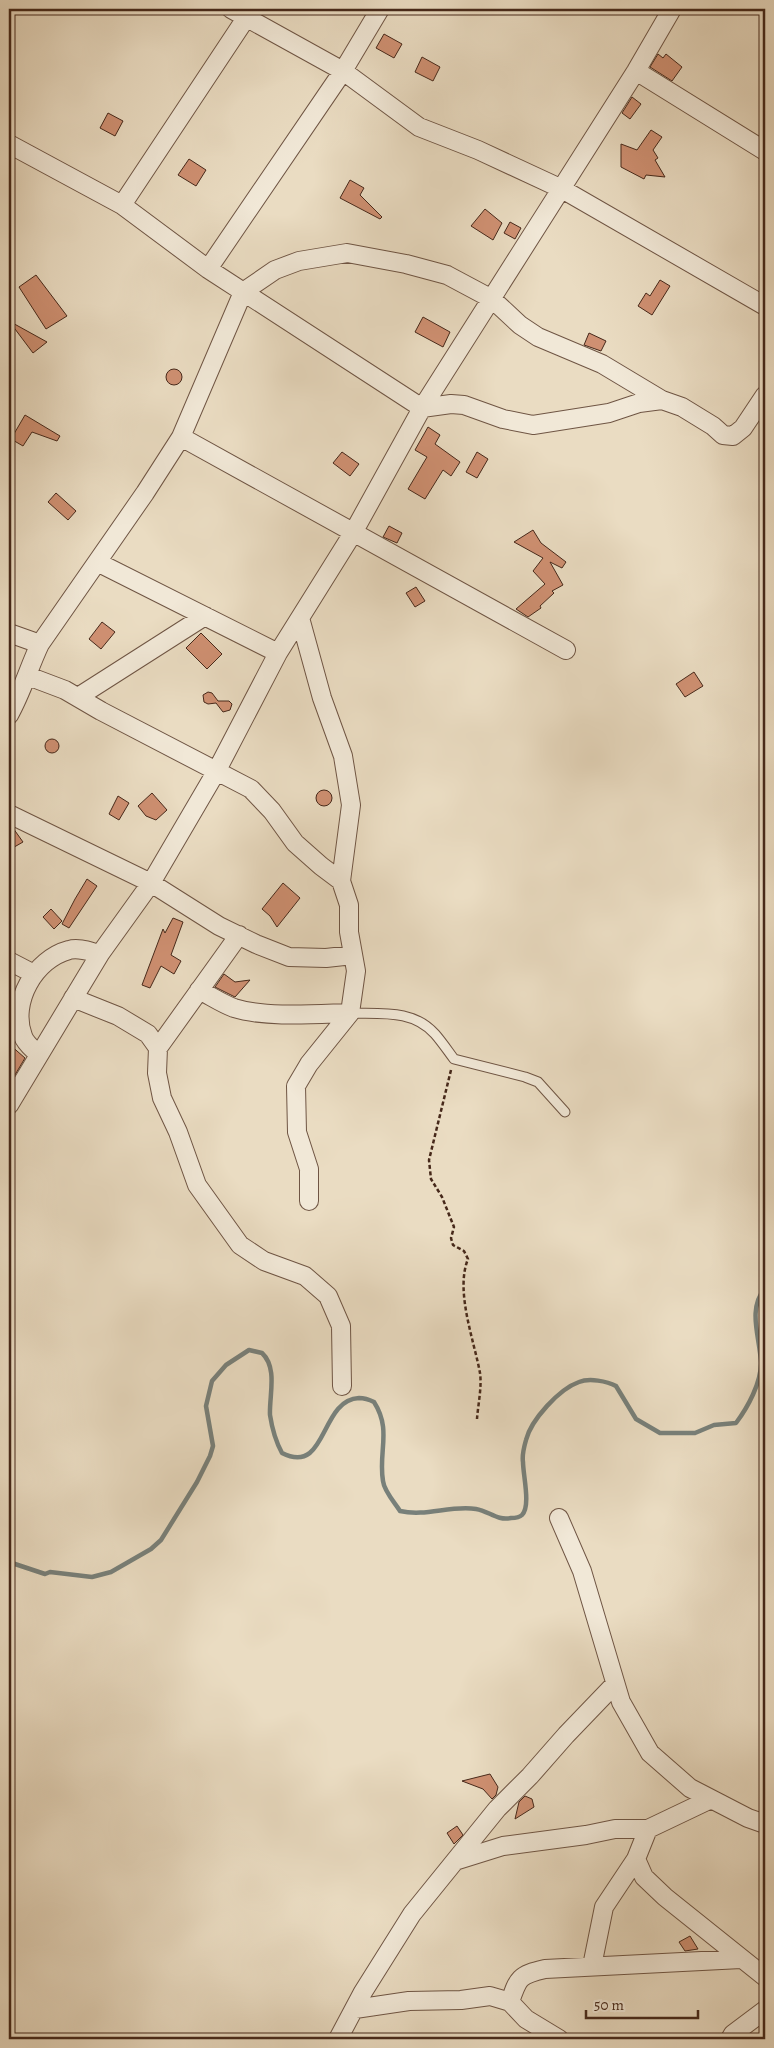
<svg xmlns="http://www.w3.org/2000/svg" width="774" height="2048" font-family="Alegreya,serif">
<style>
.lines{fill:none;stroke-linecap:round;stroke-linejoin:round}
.stream{stroke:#78807a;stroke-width:4.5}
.building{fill:#cf9072;stroke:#46281a}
.service-casing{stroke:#6f5544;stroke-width:11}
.minor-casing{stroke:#6f5544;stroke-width:20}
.path{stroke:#46281a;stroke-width:2.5;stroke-dasharray:4 2.5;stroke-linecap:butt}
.service{stroke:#f1e8d7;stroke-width:9}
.minor{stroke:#f1e8d7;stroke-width:18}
</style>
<rect width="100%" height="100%" fill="#eadcc2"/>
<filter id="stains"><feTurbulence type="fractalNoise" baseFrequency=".004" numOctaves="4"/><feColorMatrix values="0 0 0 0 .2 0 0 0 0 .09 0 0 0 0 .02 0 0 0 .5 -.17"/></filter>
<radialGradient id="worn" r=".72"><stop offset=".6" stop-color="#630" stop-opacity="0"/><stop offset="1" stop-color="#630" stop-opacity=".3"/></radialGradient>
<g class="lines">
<path class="stream" d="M9 1562 45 1574 50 1572 92 1577 111 1572 151 1549 161 1540 197 1482 210 1456 213 1446 206 1406 212 1381 226 1365 249 1350 262 1353C278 1368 269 1396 270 1415 272 1428 276 1442 282 1453 328 1476 319 1400 359 1398 364 1398 370 1400 374 1402 392 1430 378 1452 383 1481 384 1491 395 1503 400 1511 426 1517 450 1505 476 1509 489 1511 497 1521 511 1518 515 1518 519 1518 522 1515 531 1506 523 1475 523 1462 522 1456 524 1447 526 1440 531 1420 559 1389 579 1382 589 1378 607 1381 616 1386L636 1419 660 1433H695L714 1425 736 1423C748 1407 761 1383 761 1363 760 1337 747 1310 765 1288"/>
</g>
<path class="building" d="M384 34 402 44 394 58 376 48Z
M658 54 663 58 666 54 682 67 672 81 650 67Z
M422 57 440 67 433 81 415 72Z
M632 97 641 104 630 119 622 113Z
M108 113 123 121 115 136 100 128Z
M651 130 662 137 653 150 658 158 655 160 665 177 646 175 644 179 621 167V144L637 150Z
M189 159 206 170 196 186 178 175Z
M350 180 364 188 360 195 382 217 380 219 340 198Z
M485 209 502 223 493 240 471 226Z
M510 222 521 228 515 239 504 233Z
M36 275 67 316 46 329 19 287Z
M660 280 670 286 652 315 638 306 646 293 650 296Z
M423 317 450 332 443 347 415 332Z
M9 321 47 342 33 353Z
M589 333 606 341 601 351 584 345Z
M166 377a8 8 0 1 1 16 0a8 8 0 1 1-16 0Z
M25 415 60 436 57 441 32 432 23 446 11 439Z
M428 427 440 435 435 444 460 462 451 476 443 470 425 499 408 489 427 457 415 450Z
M342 452 359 464 350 476 333 463Z
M477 452 488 459 477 478 466 472Z
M56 493 76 511 68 520 48 502Z
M389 526 402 533 397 543 383 537Z
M533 530 541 543 566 562 562 568 550 562 563 585 552 591 554 593 540 606 541 608 528 617 516 609 545 584 533 571 543 558 514 542Z
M416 587 425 601 415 607 406 593Z
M102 622 115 632 101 649 89 639Z
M201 633 222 654 207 669 186 648Z
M694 672 703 686 685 697 676 684Z
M208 692 212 693 218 701H229L232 704 230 710 223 712 216 703 208 704 204 702 203 695Z
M45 746a7 7 0 1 1 14 0a7 7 0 1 1-14 0Z
M316 798a8 8 0 1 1 16 0a8 8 0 1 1-16 0Z
M152 793 167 810 156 820 146 816 138 806Z
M118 796 129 803 119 820 109 814Z
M9 826 13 828 23 842 9 850Z
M87 879 97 886 69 928 62 924 75 899Z
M283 883 300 898 277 927 270 916 262 909Z
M51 909 62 921 54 929 43 917Z
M173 918 183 922 171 955 181 961 174 974 161 966 150 988 142 985 163 929 165 933Z
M224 974 235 982 250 980 235 997 215 987Z
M9 1044 25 1058 9 1085Z
M490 1774 498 1787 496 1795 492 1799 483 1789 462 1781Z
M525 1796 532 1799 534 1807 515 1819 519 1802Z
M457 1826 463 1835 454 1844 447 1833Z
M690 1936 698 1949 685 1951 679 1942Z"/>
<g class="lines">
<g class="service-casing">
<path id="service" d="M350 1013C381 1014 413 1009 435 1034 442 1042 448 1051 454 1059L525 1077 538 1082 565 1112"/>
</g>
<g class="minor-casing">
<path id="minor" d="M231 9 343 71 419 127 478 150 562 189 765 306
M636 71 765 151
M9 144 122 205 208 269 422 408 451 404 464 405 503 419 533 425 609 413 639 403 662 400 682 407 713 426 723 435 733 436 743 428 765 395
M122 205 252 9
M208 269 343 71 380 9
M181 437 566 650
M97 562 278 653
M300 618 322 698 343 756 351 805 341 881 349 905V932L356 971 350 1013 309 1064 296 1086 297 1132 309 1169V1201
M9 633 40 644
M28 676 65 690 101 711 251 789 272 811 295 843 321 866 341 881
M78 697 205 616
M9 715C22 692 29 667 40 644L145 493 181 437 243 292 275 270 299 261 347 253 406 264 447 275 492 299 520 325 538 337 602 364 662 400
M9 814 151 883 219 926 256 944 289 957 326 958 353 955
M9 961 34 974
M199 990C211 996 221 1003 234 1008 266 1018 316 1014 350 1013
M73 998 118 1016 148 1034 158 1048 157 1073 162 1098 178 1132 197 1185 240 1245 264 1261 305 1276 328 1296 341 1326 342 1386
M158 1048 239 935
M38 1054C33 1049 25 1043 23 1036 10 1002 35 959 69 950 79 947 91 952 100 954
M9 1105 100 954 151 883 216 772 278 653 353 533 422 408 636 71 672 9
M559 1518 582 1571 621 1702 650 1753 690 1788 748 1818 765 1824
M711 1799 648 1829 636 1859 644 1877 665 1897 765 1977
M455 1861 503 1846 586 1835 615 1829H648
M592 1966 604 1907 636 1859
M510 2002C518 1978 519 1975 545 1969L741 1959
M355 2009 409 2001 461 2000 490 1996 510 2002 526 2019 559 2039
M338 2039 363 1992 412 1914 497 1809 530 1776 566 1735 615 1684
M730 2039 733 2034 765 2010"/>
</g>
<path class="path" d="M451 1070 429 1160 431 1179 442 1197 454 1227 451 1238 453 1245 464 1251 468 1259C455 1291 474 1340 480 1373 482 1387 478 1405 477 1419"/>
<use href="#service" class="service"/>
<use href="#minor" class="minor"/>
</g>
<rect width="774" height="2048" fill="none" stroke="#eadcc2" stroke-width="30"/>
<rect x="10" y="10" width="754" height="2028" fill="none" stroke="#46281a" stroke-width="2.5"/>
<rect x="15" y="15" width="744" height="2018" fill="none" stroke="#46281a"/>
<path d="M586 2010v8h112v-8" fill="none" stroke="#46281a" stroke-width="2.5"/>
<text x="594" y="2010" font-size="15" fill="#46281a" stroke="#f1e8d7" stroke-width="4" paint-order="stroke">50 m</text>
<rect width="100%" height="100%" filter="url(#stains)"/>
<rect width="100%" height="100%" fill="url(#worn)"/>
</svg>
